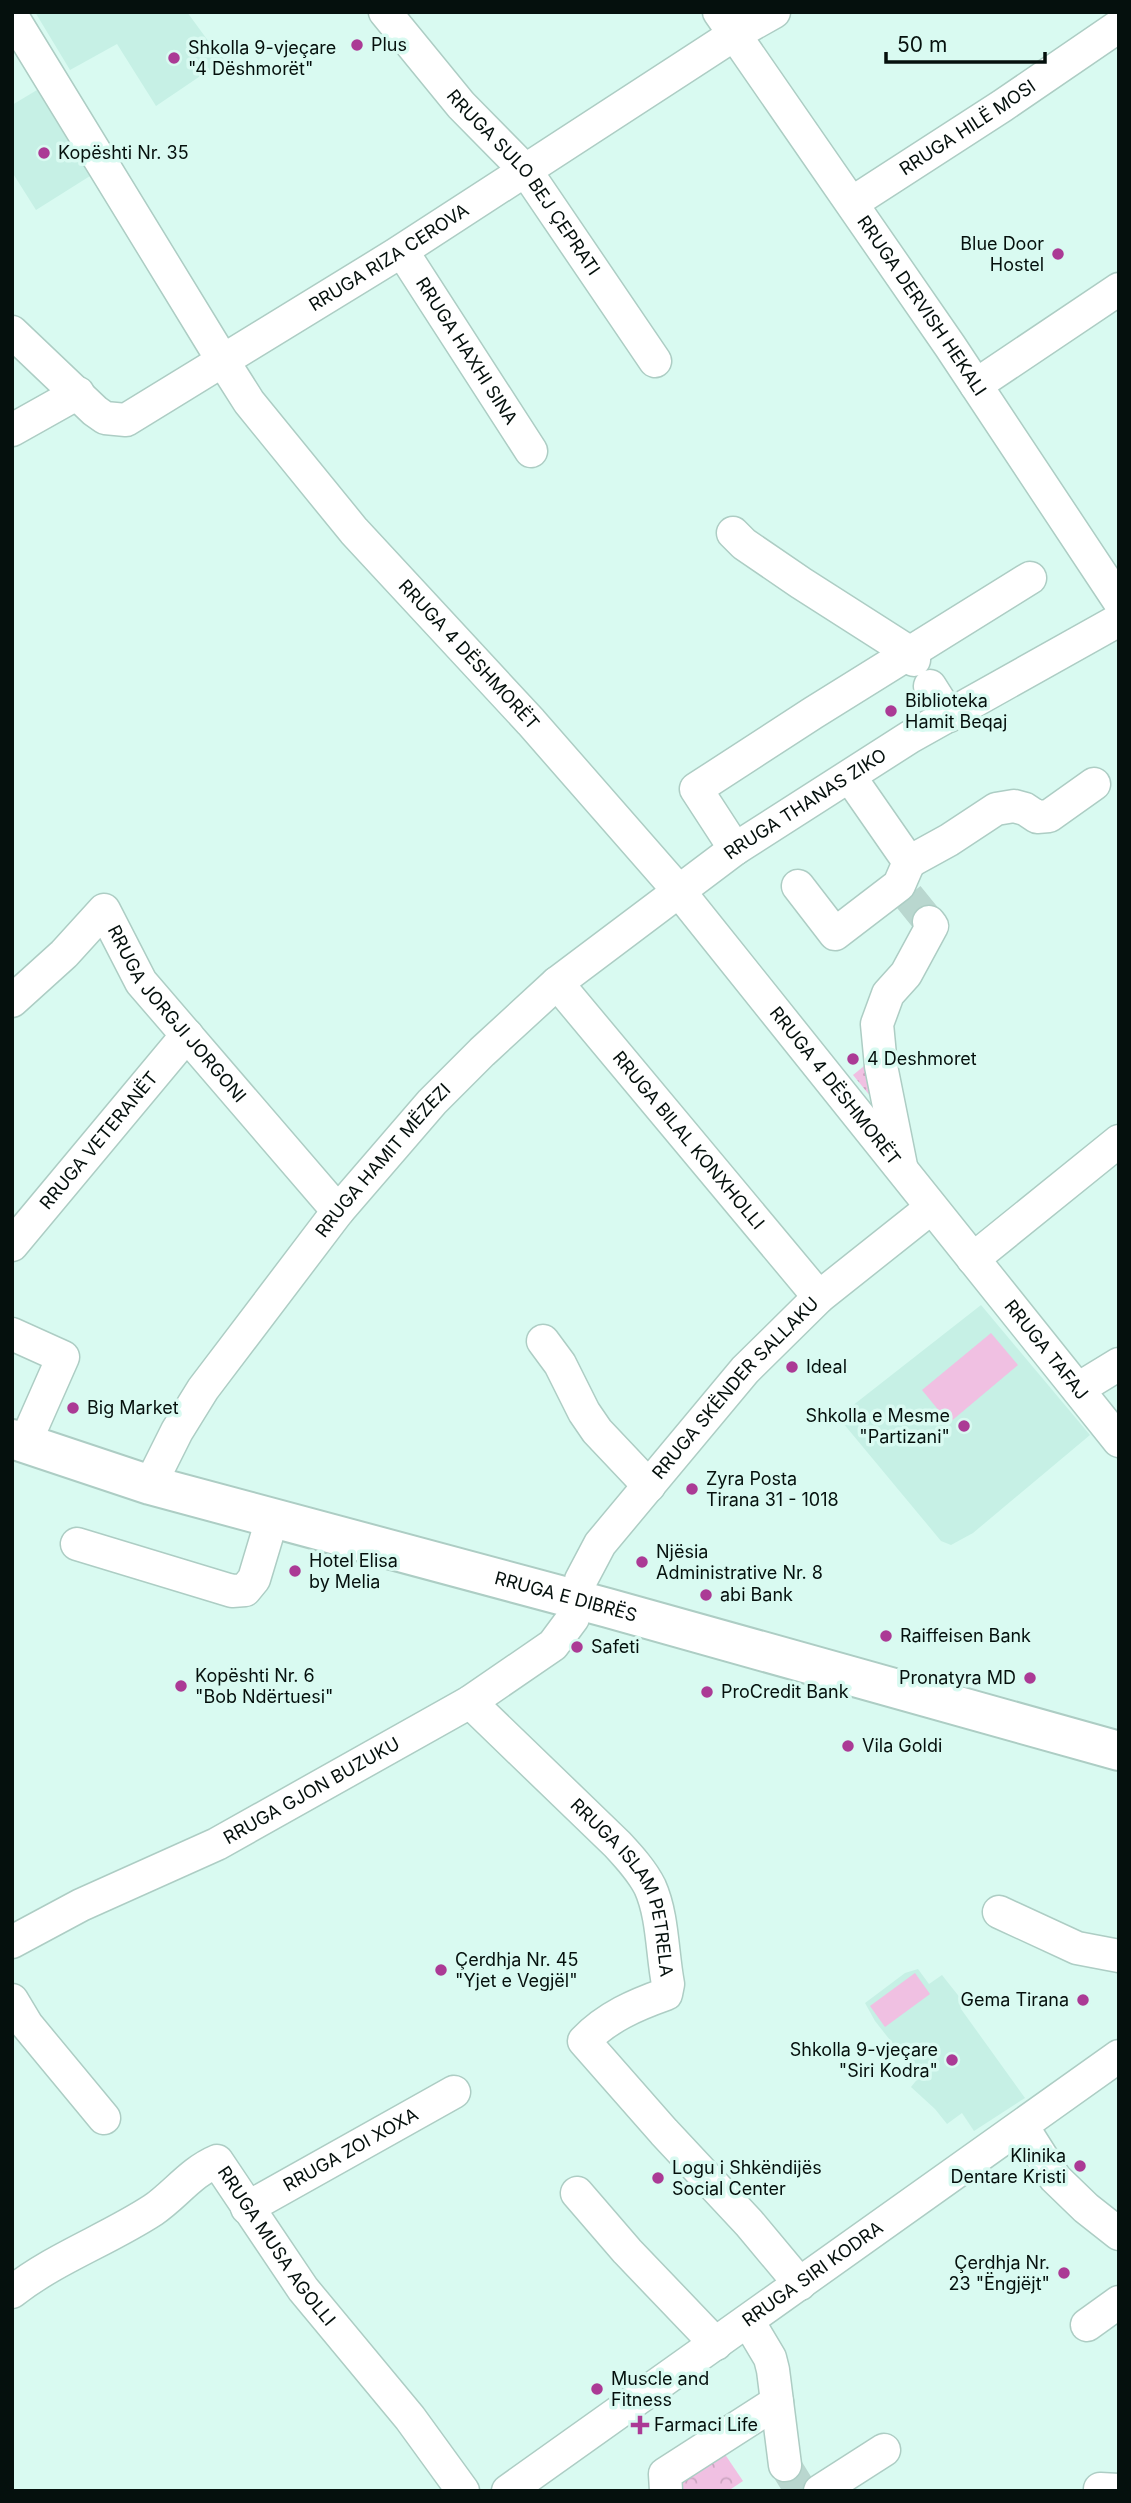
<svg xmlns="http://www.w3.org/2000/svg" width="1131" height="2503" font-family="Inter,sans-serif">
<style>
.built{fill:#c6f0e5}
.forest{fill:url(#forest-crowns)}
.garden{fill:url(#garden-dots)}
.pitch{fill:#f0c0e2}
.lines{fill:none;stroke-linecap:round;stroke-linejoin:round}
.minor-tunnel{stroke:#b9d7cf;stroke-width:32;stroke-dasharray:32 16;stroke-linecap:butt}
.minor-casing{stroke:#adcdc4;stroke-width:35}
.major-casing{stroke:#adcdc4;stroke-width:42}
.minor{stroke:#fff;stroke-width:32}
.major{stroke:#fff;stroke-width:38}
.poi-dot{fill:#ab3a95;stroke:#d9faf1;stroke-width:2.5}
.labels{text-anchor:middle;stroke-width:7;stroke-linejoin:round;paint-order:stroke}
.poi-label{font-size:18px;fill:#05100d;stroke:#d9faf1;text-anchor:start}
.street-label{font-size:18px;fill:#05100d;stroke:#d9faf1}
</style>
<defs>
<pattern id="forest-crowns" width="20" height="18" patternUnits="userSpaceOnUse" patternTransform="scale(1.75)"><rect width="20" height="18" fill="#f0c0e2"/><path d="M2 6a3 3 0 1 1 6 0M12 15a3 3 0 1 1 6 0" fill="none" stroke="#cca4c1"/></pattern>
<pattern id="garden-dots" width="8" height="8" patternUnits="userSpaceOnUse" patternTransform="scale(1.75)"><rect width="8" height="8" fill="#f0c0e2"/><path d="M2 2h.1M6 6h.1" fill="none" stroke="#cca4c1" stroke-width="1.8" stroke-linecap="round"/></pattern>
</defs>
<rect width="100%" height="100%" fill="#d9faf1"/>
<path class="built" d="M35 12H187L209 42 214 41 224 60 156 106 117 44 70 70Z
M37 90 90 176 36 210 12 172V105Z
M981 1305 1090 1435 973 1533 951 1545 941 1541 838 1417Z
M918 1969 929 1984 942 1975 961 1999V2009L1025 2098 974 2131 962 2113 947 2124 935 2109 911 2087 919 2077 875 2021 865 2003 905 1973Z"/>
<path class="forest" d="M720 2447 743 2481 728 2491H673L670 2482Z"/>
<path class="garden" d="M869 1062 880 1108 853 1075Z"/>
<path class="pitch" d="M991 1333 1018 1365 949 1423 922 1390Z
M915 1973 930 1994 885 2027 870 2006Z"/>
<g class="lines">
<path class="minor-tunnel" d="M908 896 929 922
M785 2465 801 2491"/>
<g class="minor-casing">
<g id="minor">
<path id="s1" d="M385 12 461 105 526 171 655 361"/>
<path id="s2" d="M719 12 950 346 1119 601"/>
<path id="s3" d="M12 16 223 361 249 402 354 531 531 722 678 890 1119 1441"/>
<path id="s4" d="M852 203 1002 106 1119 26"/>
<path id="s5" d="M402 251 531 451"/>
<path id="s6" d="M12 332 95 411 105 418 126 420 395 255 735 34 774 12"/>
<path d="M976 385 1119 289"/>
<path d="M12 430 78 393"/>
<path d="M733 533 744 544 801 583 909 652 914 660"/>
<path d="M930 686 949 716"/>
<path d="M735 849 696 789 813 713 1030 578"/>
<path d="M909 862 949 840 996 809 1014 806 1025 809 1037 817 1049 816 1094 784"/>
<path d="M798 886 835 934 899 885 909 862 850 777"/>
<path id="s7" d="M557 983 819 1297"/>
<path id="s8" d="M12 1001 64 954 104 910 141 982 338 1211"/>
<path d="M901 1166 881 1066 877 1024 888 994 906 974 932 926 929 922"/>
<path id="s9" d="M12 1245 187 1035"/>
<path d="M973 1259 1119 1141"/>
<path d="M12 1334 63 1357 25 1443"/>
<path d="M543 1341 560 1364 584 1412 597 1431 649 1486"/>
<path d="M1078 1389 1119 1364"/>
<path id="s10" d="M150 1485 177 1431 203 1389 338 1211 432 1102 482 1052 557 983 735 849 910 737 1119 620"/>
<path d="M77 1544 232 1591 245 1590 254 1579 272 1519"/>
<path id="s11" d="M470 1702 617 1844C629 1857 642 1871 650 1887 663 1916 662 1953 668 1984L666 1994C635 2005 607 2017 584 2041L664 2132 749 2223 800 2284"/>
<path d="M999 1912 1077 1948 1119 1956"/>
<path id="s12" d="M12 1942 81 1905 217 1844 470 1702 553 1645 573 1618 581 1580 600 1544 745 1370 819 1297 931 1208"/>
<path d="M12 2000 27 2025 104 2118"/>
<path d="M1022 2126 1055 2178 1086 2208 1119 2234"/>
<path d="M577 2193 627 2251 716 2344"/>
<path id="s13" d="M247 2208 454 2092"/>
<path id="s14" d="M12 2292C55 2258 107 2240 153 2210 175 2195 191 2172 217 2161L303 2289 410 2418 463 2491"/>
<path d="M748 2321 770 2358 773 2370 785 2465"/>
<path d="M1087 2325 1119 2302"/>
<path d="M1100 2489 1119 2490"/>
<path id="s15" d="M508 2491 1119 2056"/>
<path d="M666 2491 665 2474 777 2402"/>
<path d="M820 2491 884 2450"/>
</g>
</g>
<g class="major-casing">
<g id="major">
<path id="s16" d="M12 1439 150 1485 608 1608 1119 1751"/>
</g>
</g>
<use href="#minor" class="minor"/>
<use href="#major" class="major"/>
</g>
<g class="poi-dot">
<circle cx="357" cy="45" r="7"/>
<circle cx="174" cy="58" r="7"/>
<circle cx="44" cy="153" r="7"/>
<circle cx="1058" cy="254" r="7"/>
<circle cx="891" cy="711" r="7"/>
<circle cx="853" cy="1059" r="7"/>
<circle cx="792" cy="1367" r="7"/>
<circle cx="73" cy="1408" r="7"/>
<circle cx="964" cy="1426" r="7"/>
<circle cx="692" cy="1489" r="7"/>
<circle cx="642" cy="1562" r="7"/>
<circle cx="295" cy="1571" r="7"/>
<circle cx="706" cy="1595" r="7"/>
<circle cx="886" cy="1636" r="7"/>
<circle cx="577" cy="1647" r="7"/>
<circle cx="1030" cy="1678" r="7"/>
<circle cx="181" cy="1686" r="7"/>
<circle cx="707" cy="1692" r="7"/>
<circle cx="848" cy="1746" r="7"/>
<circle cx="441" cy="1970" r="7"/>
<circle cx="1083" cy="2000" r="7"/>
<circle cx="952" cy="2060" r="7"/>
<circle cx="1080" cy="2166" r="7"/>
<circle cx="658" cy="2178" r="7"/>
<circle cx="1064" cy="2273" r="7"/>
<circle cx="597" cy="2389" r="7"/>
<path d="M636.5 2414.5h7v7h7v7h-7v7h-7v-7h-7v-7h7z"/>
</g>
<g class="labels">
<g class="poi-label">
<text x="371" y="51">Plus</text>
<text x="188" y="54">Shkolla 9-vjeçare<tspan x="188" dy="21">"4 Dëshmorët"</tspan></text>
<text x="58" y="159">Kopështi Nr. 35</text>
<text x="1044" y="250" text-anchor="end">Blue Door<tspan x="1044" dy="21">Hostel</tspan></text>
<text x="905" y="707">Biblioteka<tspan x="905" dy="21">Hamit Beqaj</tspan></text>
<text x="867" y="1065">4 Deshmoret</text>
<text x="806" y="1373">Ideal</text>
<text x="87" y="1414">Big Market</text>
<text x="950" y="1422" text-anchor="end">Shkolla e Mesme<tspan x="950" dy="21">"Partizani"</tspan></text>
<text x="706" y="1485">Zyra Posta<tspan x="706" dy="21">Tirana 31 - 1018</tspan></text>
<text x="656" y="1558">Njësia<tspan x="656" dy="21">Administrative Nr. 8</tspan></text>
<text x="309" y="1567">Hotel Elisa<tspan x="309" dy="21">by Melia</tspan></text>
<text x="720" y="1601">abi Bank</text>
<text x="900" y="1642">Raiffeisen Bank</text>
<text x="591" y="1653">Safeti</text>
<text x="195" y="1682">Kopështi Nr. 6<tspan x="195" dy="21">"Bob Ndërtuesi"</tspan></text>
<text x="1016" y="1684" text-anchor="end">Pronatyra MD</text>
<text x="721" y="1698">ProCredit Bank</text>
<text x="862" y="1752">Vila Goldi</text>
<text x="455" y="1966">Çerdhja Nr. 45<tspan x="455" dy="21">"Yjet e Vegjël"</tspan></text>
<text x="1069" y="2006" text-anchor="end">Gema Tirana</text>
<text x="938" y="2056" text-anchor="end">Shkolla 9-vjeçare<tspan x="938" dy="21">"Siri Kodra"</tspan></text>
<text x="1066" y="2162" text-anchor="end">Klinika<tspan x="1066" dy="21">Dentare Kristi</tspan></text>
<text x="672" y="2174">Logu i Shkëndijës<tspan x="672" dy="21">Social Center</tspan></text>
<text x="1050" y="2269" text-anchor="end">Çerdhja Nr.<tspan x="1050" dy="21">23 "Ëngjëjt"</tspan></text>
<text x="611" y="2385">Muscle and<tspan x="611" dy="21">Fitness</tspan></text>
<text x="654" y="2431">Farmaci Life</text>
</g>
<g class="street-label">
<text dy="6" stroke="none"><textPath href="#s4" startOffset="138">RRUGA HILË MOSI</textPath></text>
<text dy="6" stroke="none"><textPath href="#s1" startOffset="220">RRUGA SULO BEJ ÇEPRATI</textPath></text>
<text dy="6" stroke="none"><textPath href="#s6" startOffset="457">RRUGA RIZA CEROVA</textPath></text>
<text dy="6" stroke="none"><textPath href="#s2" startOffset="357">RRUGA DERVISH HEKALI</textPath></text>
<text dy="6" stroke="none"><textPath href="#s5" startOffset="119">RRUGA HAXHI SINA</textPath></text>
<text dy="6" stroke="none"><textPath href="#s3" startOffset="788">RRUGA 4 DËSHMORËT</textPath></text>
<text dy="6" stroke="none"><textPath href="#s10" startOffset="956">RRUGA THANAS ZIKO</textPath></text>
<text dy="6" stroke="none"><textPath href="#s8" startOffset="257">RRUGA JORGJI JORGONI</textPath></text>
<text dy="6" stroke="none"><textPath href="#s3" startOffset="1354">RRUGA 4 DËSHMORËT</textPath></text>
<text dy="6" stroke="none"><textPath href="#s9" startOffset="136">RRUGA VETERANËT</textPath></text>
<text dy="6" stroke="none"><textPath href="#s7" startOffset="205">RRUGA BILAL KONXHOLLI</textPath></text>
<text dy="6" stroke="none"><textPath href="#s10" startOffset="401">RRUGA HAMIT MËZEZI</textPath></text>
<text dy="6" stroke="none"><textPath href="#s3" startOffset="1692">RRUGA TAFAJ</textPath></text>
<text dy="6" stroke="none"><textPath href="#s12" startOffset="938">RRUGA SKËNDER SALLAKU</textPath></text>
<text dy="6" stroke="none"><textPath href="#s16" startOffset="576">RRUGA E DIBRËS</textPath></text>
<text dy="6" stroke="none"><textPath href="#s12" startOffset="336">RRUGA GJON BUZUKU</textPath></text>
<text dy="6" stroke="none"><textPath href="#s11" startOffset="247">RRUGA ISLAM PETRELA</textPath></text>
<text dy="6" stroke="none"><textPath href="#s13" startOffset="119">RRUGA ZOI XOXA</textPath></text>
<text dy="6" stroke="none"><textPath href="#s14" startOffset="348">RRUGA MUSA AGOLLI</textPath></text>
<text dy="6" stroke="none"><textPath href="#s15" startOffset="374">RRUGA SIRI KODRA</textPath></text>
</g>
</g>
<rect width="1131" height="2503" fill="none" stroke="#05100d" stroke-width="28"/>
<path d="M886 52v10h159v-10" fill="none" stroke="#05100d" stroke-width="3.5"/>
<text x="897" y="52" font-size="21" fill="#05100d" stroke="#d9faf1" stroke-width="5" paint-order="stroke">50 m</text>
</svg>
